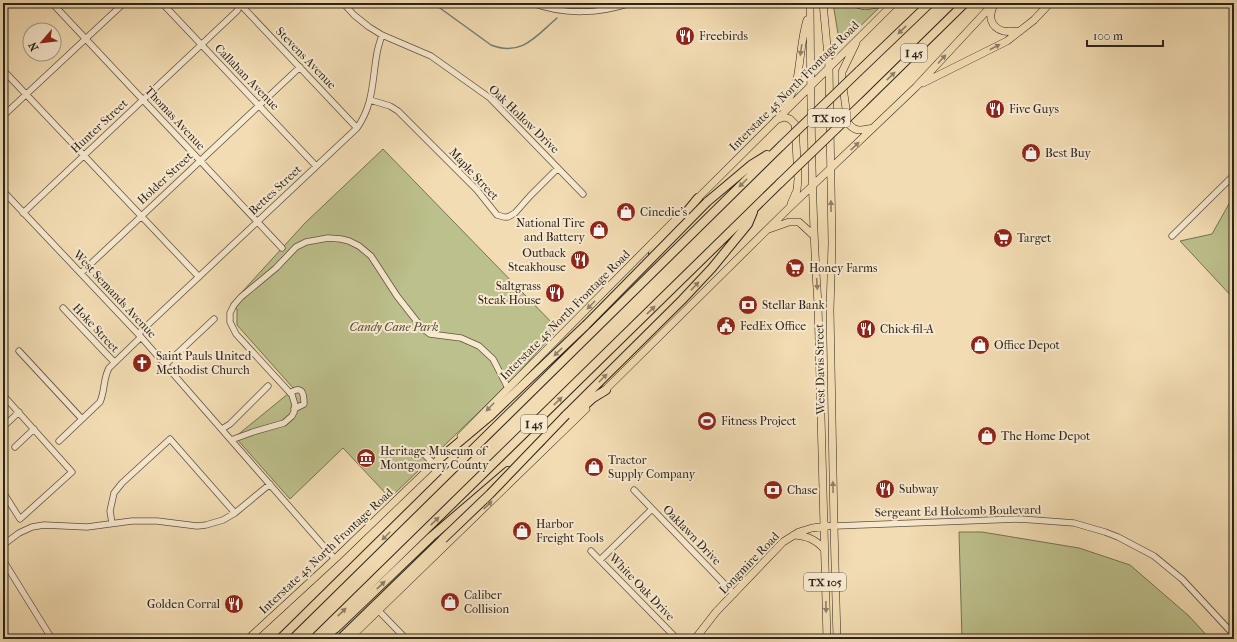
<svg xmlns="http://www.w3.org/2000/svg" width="1237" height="642" font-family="'IM FELL French Canon',serif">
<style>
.green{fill:#bcc08c;stroke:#747254}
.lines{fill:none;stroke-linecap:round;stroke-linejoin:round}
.stream{stroke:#707e77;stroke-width:1.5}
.minor-casing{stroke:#5e5241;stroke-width:7}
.major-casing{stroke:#2c241b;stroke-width:8}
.highway-casing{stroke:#2c241b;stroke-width:10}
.minor{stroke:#f7e8ce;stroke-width:5.5}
.major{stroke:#f2dcb3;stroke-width:7}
.highway{stroke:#f2dcb3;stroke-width:8}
.highway-bridge-casing{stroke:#2c241b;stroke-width:10;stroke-linecap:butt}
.highway-bridge{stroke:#f2dcb3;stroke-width:8}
.oneway{fill:#8f8067}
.labels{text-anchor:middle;stroke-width:4;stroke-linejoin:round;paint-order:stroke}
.shield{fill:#f7e8ce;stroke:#695f51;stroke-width:1}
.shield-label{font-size:11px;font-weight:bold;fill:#2c241b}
.poi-label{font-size:12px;fill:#2c241b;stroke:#f7e8ce;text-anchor:start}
.street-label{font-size:12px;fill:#2c241b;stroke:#f7e8ce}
.park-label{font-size:12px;font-style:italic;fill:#504b37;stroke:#f7e8ce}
</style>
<rect width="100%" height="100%" fill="#f2dcb3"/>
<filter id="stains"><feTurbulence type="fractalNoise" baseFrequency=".005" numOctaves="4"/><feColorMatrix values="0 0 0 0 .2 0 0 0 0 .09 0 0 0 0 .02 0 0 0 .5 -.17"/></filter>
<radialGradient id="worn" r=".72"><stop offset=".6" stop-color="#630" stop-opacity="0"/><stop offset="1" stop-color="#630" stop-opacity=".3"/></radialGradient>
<path class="green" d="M833 3H884L840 46Z
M383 149 558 329 510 382 390 498 343 448 290 499 235 437 294 389 237 325V309L231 304 305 223Z
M1234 195V299L1180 241 1212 234Z
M959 532H982L1079 548 1130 565 1189 616 1210 639H962Z"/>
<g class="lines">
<path class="stream" d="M433 3 491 45C522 57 536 36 557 18"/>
<g class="minor-casing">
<path id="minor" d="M52 3 282 248
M162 3 316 166
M239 3 357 128
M343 3 354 15 369 27 382 35 431 56 490 98 583 194
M532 3C564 15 599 14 631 3
M3 70 199 277
M370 100 390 106 398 111 477 190 497 215 504 217H508L515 213 530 196 558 168
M3 116 124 3
M3 191 141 337 335 559
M23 213 237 11 241 3
M1172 236 1234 175
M81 273 300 67
M63 308 114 362
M138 334 357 128C374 104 372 80 377 53 378 47 380 41 382 35
M19 351 82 419
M165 365 214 319
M290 393C302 385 304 393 304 404L294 409
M3 395 72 472 20 519 3 492
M3 427 19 412
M222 429 230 424 268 386
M231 440 253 432 284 423 292 416 294 412 295 405 292 395 236 334 230 322V313L234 305 241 297 276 268 296 247 306 242 328 238 341 239 349 241 359 246 371 256 397 296 422 328 430 334 461 338 479 346 493 359 508 388
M59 441 100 402C105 391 103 379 109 368L141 337
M15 447 34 429
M424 454 434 464
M634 490 734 594
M112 523 110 511 114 493 122 483 170 439 235 513
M834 526 1020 519 1074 523 1105 532 1118 537 1154 556 1182 579 1234 635
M3 545 19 533 32 527 44 525 87 527 132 521H157L197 526 206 525 223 520 235 513 270 484
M591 551 677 639
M3 560 52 639
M600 560 652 509
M379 611 406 639"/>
</g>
<g class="major-casing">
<path id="major" d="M810 3C811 103 811 204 818 304L827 639
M823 3 829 67 832 243 830 310 834 526 837 639
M853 3 865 6 886 3
M994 5C988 15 990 27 1003 31 1008 32 1015 31 1020 31
M856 43 842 72V80L848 123C856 133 861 130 873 128
M923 83 1007 41 1034 20 1050 3
M784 108C789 98 795 89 797 79 801 59 801 39 807 20
M776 120 784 117 790 119 795 124 798 179 797 190 791 204
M695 201 894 3
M769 229 789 222H799L814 236
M602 393 789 208 916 87 994 3
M461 436 680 215
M794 535C807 536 815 539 824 549
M248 639 335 559 443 455
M349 639 586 409
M695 639 716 612 783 542 799 532 812 528 828 526"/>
</g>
<g class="highway-casing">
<path id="highway" d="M859 71 930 3
M863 103 965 3
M707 202 751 165 767 155
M653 253 698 198
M566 415 682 300 712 268 748 224 753 212
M546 440 593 398 606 390
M439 459 489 417 586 325
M280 639 781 146
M314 639 780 183
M321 639 336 628 431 537 508 471
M340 639 443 539"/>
</g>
<use href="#minor" class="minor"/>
<use href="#major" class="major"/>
<use href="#highway" class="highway"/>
<g class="highway-bridge-casing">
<path id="highway-bridge" d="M781 146 859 71
M780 183 863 103
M586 325 707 202
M443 539 490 494 566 415"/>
</g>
<use href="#highway-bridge" class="highway-bridge"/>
</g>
<defs><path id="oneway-solid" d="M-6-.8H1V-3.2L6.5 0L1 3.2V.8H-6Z"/></defs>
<g class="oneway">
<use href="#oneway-solid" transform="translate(902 30) rotate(136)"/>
<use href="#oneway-solid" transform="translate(995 47) rotate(-28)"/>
<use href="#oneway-solid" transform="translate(801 50) rotate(98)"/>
<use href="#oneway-solid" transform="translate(942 59) rotate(-48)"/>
<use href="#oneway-solid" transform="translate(891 76) rotate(-44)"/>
<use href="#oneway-solid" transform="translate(855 146) rotate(-44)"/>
<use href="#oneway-solid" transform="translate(743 183) rotate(135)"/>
<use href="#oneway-solid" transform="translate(831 206) rotate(-91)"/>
<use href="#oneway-solid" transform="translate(817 284) rotate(86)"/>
<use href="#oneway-solid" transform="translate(695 286) rotate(-47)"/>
<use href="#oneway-solid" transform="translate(591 305) rotate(134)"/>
<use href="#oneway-solid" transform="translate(651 310) rotate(-44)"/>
<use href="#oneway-solid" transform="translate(558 352) rotate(136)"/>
<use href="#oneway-solid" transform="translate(603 378) rotate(-45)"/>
<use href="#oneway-solid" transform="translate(558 401) rotate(-44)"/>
<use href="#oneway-solid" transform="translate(490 407) rotate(134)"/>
<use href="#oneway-solid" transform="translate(833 487) rotate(-91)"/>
<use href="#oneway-solid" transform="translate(488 505) rotate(-44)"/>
<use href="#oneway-solid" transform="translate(435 521) rotate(-44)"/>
<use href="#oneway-solid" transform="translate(386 536) rotate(135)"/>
<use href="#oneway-solid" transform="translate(381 585) rotate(-44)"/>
<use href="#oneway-solid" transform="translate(826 607) rotate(89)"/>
<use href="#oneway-solid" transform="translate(342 612) rotate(-44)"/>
</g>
<defs>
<g id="restaurant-disc" transform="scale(1)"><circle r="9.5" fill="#8f2418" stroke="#f7e8ce"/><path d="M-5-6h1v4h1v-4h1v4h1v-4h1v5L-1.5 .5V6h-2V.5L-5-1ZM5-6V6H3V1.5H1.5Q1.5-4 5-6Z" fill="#fff"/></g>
<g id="shop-disc" transform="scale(1)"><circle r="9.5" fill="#8f2418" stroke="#f7e8ce"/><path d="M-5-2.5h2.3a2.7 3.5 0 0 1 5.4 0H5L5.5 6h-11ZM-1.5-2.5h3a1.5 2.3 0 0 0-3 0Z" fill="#fff"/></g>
<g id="supermarket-disc" transform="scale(1)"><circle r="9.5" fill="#8f2418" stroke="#f7e8ce"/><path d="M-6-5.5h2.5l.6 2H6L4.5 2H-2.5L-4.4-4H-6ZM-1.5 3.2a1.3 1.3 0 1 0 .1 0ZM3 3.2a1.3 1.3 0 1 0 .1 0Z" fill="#fff"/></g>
<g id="bank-disc" transform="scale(1)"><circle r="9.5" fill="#8f2418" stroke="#f7e8ce"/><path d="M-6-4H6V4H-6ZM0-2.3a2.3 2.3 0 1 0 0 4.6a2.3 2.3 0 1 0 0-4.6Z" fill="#fff"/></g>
<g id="civic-disc" transform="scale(1)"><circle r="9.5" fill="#8f2418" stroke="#f7e8ce"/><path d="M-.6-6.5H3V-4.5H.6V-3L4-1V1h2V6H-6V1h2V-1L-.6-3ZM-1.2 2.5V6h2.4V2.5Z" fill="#fff"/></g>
<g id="church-disc" transform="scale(1)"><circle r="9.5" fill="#8f2418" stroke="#f7e8ce"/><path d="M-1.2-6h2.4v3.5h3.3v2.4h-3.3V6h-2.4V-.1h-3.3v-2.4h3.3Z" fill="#fff"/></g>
<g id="stadium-disc" transform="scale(1)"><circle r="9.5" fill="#8f2418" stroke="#f7e8ce"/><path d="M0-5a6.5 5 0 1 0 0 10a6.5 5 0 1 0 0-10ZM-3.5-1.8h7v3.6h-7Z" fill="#fff"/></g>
<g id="museum-disc" transform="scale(1)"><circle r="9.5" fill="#8f2418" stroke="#f7e8ce"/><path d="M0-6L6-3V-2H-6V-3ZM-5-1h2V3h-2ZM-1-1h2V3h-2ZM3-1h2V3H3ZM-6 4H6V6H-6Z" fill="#fff"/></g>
</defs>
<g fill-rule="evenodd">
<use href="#restaurant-disc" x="685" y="36"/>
<use href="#restaurant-disc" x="995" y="109"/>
<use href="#shop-disc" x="1031" y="153"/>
<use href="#shop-disc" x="626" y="212"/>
<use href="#shop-disc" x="599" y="230"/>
<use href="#supermarket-disc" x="1003" y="238"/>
<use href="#restaurant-disc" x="580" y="260"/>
<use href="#supermarket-disc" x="795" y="268"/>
<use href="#restaurant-disc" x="555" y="293"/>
<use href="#bank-disc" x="748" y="305"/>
<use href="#civic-disc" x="726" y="326"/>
<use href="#restaurant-disc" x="866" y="329"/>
<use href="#shop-disc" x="980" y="345"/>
<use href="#church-disc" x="142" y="363"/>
<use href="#stadium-disc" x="707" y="421"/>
<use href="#shop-disc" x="987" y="436"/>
<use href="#museum-disc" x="366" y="458"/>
<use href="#shop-disc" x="594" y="467"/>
<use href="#restaurant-disc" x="885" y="489"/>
<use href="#bank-disc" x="773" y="490"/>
<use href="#shop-disc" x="522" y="531"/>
<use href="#shop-disc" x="450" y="602"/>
<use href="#restaurant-disc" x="234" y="604"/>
</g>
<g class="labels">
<g class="shield">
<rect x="901" y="44" width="26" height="18" rx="3"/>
<rect x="808" y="109" width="42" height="18" rx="3"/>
<rect x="521" y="415" width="26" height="18" rx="3"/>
<rect x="804" y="573" width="42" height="18" rx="3"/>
</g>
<g class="shield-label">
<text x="914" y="57">I 45</text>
<text x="829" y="122">TX 105</text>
<text x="534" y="428">I 45</text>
<text x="825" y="586">TX 105</text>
</g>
<g class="poi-label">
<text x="699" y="40">Freebirds</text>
<text x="1009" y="113">Five Guys</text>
<text x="1045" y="157">Best Buy</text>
<text x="640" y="216">Cinedie's</text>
<text x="585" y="227" text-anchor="end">National Tire<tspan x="585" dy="14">and Battery</tspan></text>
<text x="1017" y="242">Target</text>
<text x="566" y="257" text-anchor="end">Outback<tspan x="566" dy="14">Steakhouse</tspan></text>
<text x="809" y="272">Honey Farms</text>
<text x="541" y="290" text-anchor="end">Saltgrass<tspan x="541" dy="14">Steak House</tspan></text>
<text x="762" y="309">Stellar Bank</text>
<text x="740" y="330">FedEx Office</text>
<text x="880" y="333">Chick-fil-A</text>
<text x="994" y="349">Office Depot</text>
<text x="156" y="360">Saint Pauls United<tspan x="156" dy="14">Methodist Church</tspan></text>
<text x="721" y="425">Fitness Project</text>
<text x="1001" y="440">The Home Depot</text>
<text x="380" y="455">Heritage Museum of<tspan x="380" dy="14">Montgomery County</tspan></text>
<text x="608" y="464">Tractor<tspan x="608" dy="14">Supply Company</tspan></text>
<text x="899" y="493">Subway</text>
<text x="787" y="494">Chase</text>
<text x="536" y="528">Harbor<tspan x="536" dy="14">Freight Tools</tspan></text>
<text x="464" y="599">Caliber<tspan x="464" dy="14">Collision</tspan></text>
<text x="220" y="608" text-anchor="end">Golden Corral</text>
</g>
<g class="street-label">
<text transform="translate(306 58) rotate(46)" y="4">Stevens Avenue</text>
<text transform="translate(247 77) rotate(46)" y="4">Callahan Avenue</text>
<text transform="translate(794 86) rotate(-45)" y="4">Interstate 45 North Frontage Road</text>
<text transform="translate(175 118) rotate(47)" y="4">Thomas Avenue</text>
<text transform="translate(524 119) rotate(44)" y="4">Oak Hollow Drive</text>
<text transform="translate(99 126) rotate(-43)" y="4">Hunter Street</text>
<text transform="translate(474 174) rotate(47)" y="4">Maple Street</text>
<text transform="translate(165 178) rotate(-43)" y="4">Holder Street</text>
<text transform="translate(275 190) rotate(-43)" y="4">Bettes Street</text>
<text transform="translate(115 294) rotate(47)" y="4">West Semands Avenue</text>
<text transform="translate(565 315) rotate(-45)" y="4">Interstate 45 North Frontage Road</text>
<text transform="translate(96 328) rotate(47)" y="4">Hoke Street</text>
<text transform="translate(820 369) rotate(-91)" y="4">West Davis Street</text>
<text transform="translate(958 511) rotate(-1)" y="4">Sergeant Ed Holcomb Boulevard</text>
<text transform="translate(692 535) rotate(46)" y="4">Oaklawn Drive</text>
<text transform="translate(326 551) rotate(-43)" y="4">Interstate 45 North Frontage Road</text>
<text transform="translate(749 563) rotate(-46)" y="4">Longmire Road</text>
<text transform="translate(642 587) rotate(46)" y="4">White Oak Drive</text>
</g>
<g class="park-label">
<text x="394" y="331">Candy Cane Park</text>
</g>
</g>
<rect width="1237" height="642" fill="none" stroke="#f2dcb3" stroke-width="16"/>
<rect x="4" y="4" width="1229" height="634" fill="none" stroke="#2c241b" stroke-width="2"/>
<rect x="8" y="8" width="1221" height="626" fill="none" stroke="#2c241b"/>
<g transform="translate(42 42) rotate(242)"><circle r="19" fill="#f7e8ce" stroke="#a69a86"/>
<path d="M0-3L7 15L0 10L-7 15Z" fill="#8f2418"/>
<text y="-6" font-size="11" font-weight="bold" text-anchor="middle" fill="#2c241b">N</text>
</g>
<path d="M1087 40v6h76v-6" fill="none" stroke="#2c241b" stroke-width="2"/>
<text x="1093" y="40" font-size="12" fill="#2c241b" stroke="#f7e8ce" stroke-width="3" paint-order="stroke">100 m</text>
<rect width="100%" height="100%" filter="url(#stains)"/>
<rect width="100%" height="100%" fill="url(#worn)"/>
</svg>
